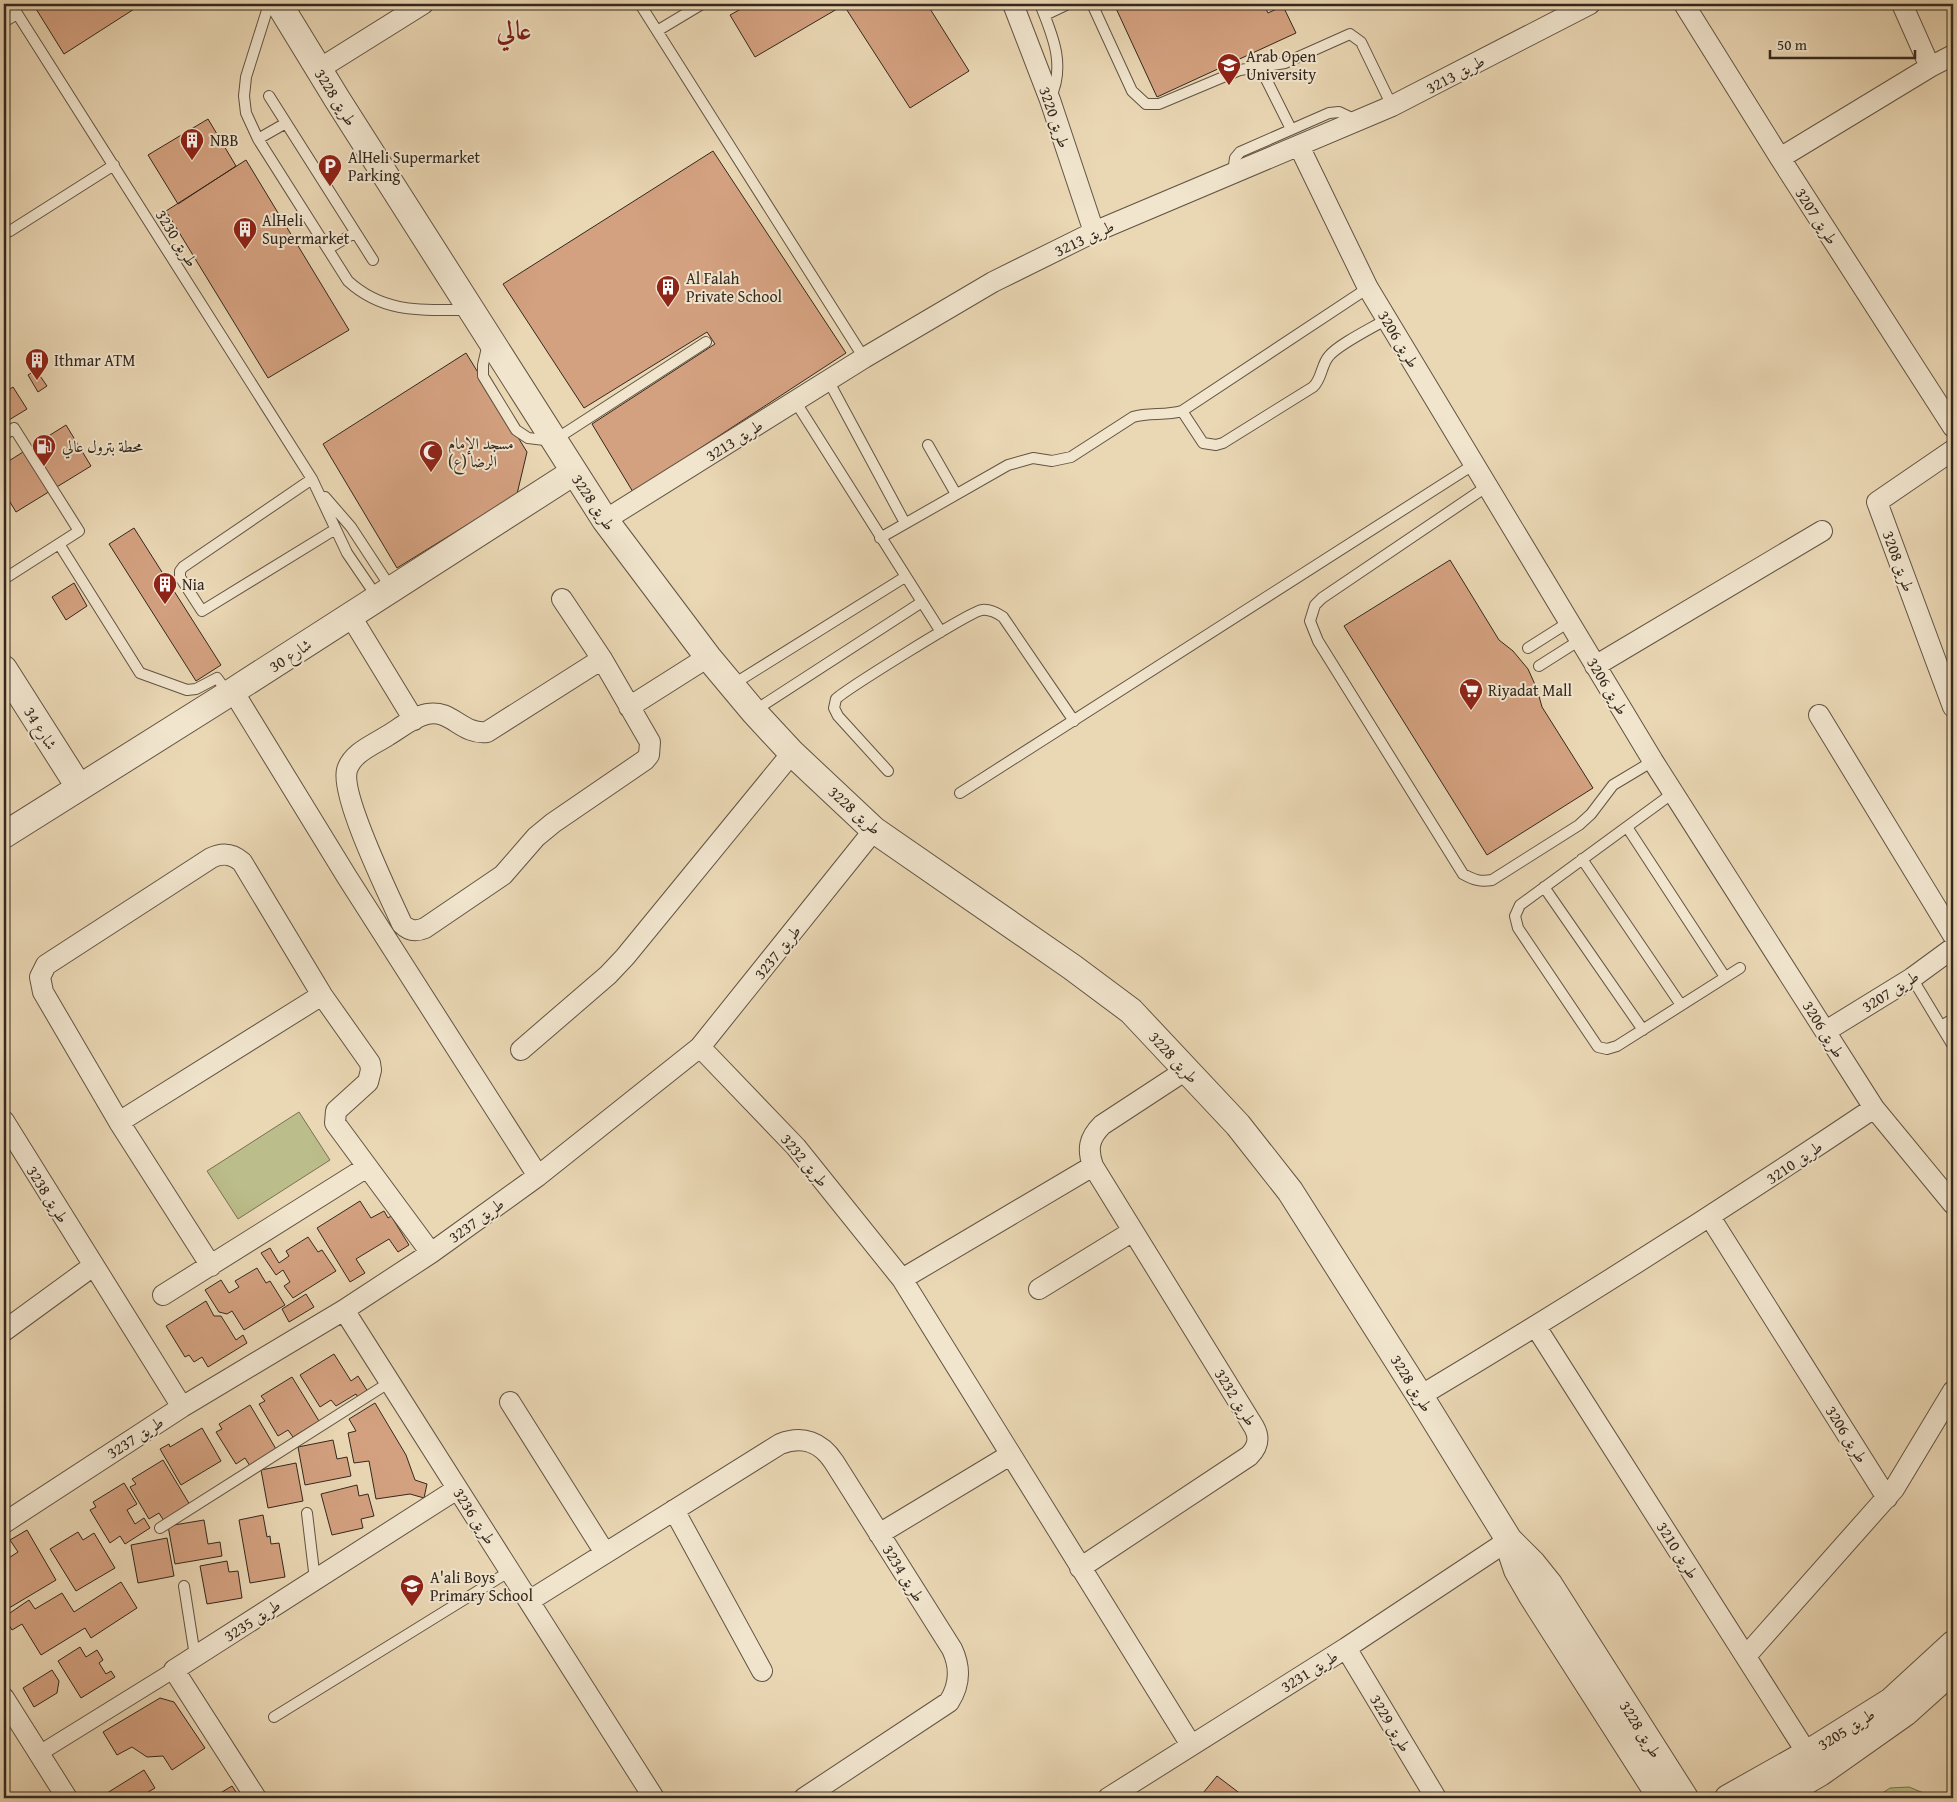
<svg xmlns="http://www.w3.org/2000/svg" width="1957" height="1802" font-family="'Gentium Book Plus',Amiri,serif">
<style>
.green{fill:#bbbd8a;stroke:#787254}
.building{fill:#d4a180;stroke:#34281d}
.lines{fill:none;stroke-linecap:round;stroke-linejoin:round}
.service-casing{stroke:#625443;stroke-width:12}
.pedestrian-casing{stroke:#625443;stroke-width:17}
.minor-casing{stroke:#625443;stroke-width:22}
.tertiary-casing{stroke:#625443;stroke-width:28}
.service{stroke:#f1e5ce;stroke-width:10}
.pedestrian{stroke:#f1e5ce;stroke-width:15}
.minor{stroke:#f1e5ce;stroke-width:20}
.tertiary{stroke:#f1e5ce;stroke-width:26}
.labels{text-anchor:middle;stroke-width:4;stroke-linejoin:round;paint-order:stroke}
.poi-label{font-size:16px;fill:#34281d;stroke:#f1e5ce;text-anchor:start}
.street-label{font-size:16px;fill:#34281d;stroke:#f1e5ce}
.town-label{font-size:26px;font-weight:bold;fill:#7a1f14;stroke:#f1e5ce}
</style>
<rect width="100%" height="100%" fill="#ead7b4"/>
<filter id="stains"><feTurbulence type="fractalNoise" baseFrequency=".004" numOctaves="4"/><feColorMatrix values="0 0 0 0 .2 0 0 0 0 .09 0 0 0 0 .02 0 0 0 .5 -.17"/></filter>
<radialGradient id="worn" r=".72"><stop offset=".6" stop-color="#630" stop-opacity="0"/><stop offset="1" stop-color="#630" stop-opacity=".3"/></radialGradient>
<path class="green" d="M299 1112 330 1160 238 1219 207 1171Z
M1909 1787 1926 1794 1929 1798H1875L1890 1788Z"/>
<path class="building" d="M33 4H142L64 54Z
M750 4H833L837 9 755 57 730 15Z
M843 4H927L969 71 910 108Z
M1114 4H1277L1266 9 1268 13 1283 6 1296 33 1157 97Z
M208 119 236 166 178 204 148 155Z
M713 151 846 353 633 492 592 424 715 344 707 332 584 408 503 284Z
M246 160 349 330 268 378 166 211Z
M466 353 527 452 517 494 397 568 323 444Z
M36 370 47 386 38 392 28 375Z
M13 387 27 409 4 423V393Z
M66 425 91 466 16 512 4 492V464Z
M134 528 221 665 196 681 109 544Z
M1450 560 1499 640 1513 651 1528 669 1537 689 1542 707 1593 788 1487 855 1344 626Z
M74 583 87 606 66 620 52 597Z
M360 1201 371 1218 384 1211 388 1218 391 1216 409 1245 398 1252 389 1239 356 1259 365 1273 350 1282 317 1228Z
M308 1237 318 1252 322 1250 336 1271 293 1298 284 1286 290 1282 283 1270 276 1275 261 1253 270 1248 279 1263 289 1256 286 1251Z
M257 1268 266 1283 270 1281 285 1305 244 1330 232 1311 227 1314 219 1312 205 1290 221 1280 229 1293 239 1287 235 1281Z
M306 1294 314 1307 289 1322 282 1309Z
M206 1301 214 1316H221L236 1340 243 1335 247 1343 208 1367 202 1357 194 1362 189 1355 185 1357 166 1326Z
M334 1354 351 1381 358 1376 370 1395 360 1401 356 1394 336 1406 331 1400 320 1407 300 1375Z
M292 1377 319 1421 293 1437 288 1430 278 1436 259 1404 265 1401 261 1396Z
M375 1403 406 1455 415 1480 427 1484 424 1498 410 1494 376 1499 369 1461 354 1463 348 1433 356 1431 349 1419Z
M250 1405 276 1449 250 1466 245 1458 236 1464 216 1432 222 1429 219 1424Z
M202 1428 221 1461 181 1485 160 1449 169 1444 170 1447Z
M333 1440 337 1459 347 1457 351 1476 305 1485 298 1447Z
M163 1460 190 1505 164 1521 159 1513 149 1519 130 1487 136 1484 132 1479Z
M296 1463 303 1501 268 1508 261 1470Z
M124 1483 137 1504 127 1510 135 1524 144 1518 150 1528 125 1544 120 1536 110 1543 90 1510 96 1507 93 1502Z
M357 1485 359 1496 368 1494 374 1516 361 1519 363 1528 332 1535 321 1494Z
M263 1515 267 1537 270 1536 271 1544 279 1543 285 1577 250 1583 239 1520Z
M204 1520 208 1544 220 1542 222 1556 175 1564 168 1526Z
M27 1530 56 1580 4 1611V1561L18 1552 10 1540Z
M78 1532 83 1540 94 1533 115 1568 76 1591 50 1549Z
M167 1538 174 1576 138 1583 131 1545Z
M227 1561 229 1572 238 1571 242 1598 207 1604 200 1566Z
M121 1582 137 1608 91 1638 85 1628 41 1655 22 1624 12 1630 4 1617 29 1600 35 1609 62 1593 74 1612Z
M80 1647 86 1657 97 1650 103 1660 99 1663 106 1674 111 1671 115 1677 81 1698 58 1661Z
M52 1670 59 1681 57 1693 34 1707 23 1688Z
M160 1698 174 1702 205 1748 172 1770 163 1756 147 1757 132 1747 117 1755 103 1732Z
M144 1770 155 1788 138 1798H99Z
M1217 1776 1246 1798H1199Z
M232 1786 240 1798H212Z"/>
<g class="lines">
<g class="service-casing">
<path id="service" d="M11 4 312 479 347 553 377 597
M269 4 246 77 244 96 246 113 258 139 348 281C384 314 423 310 469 310
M640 4 864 358
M1040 4C1053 36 1066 66 1050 99
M1092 4 1132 91 1146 104H1159L1240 70 1285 63 1350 34 1361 42 1392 106
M1045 15 1068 4
M4 22 17 14
M657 31 702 4
M1260 67 1291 129
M269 96 373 260
M258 139 286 123
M1233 173 1235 158 1240 152 1329 113 1339 112 1356 120
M4 233 10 231 114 165
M328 249 354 233
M488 343 483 365V376L516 430 528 438 553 441 706 342
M828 380 905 523
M795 401 941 632
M1182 411 1203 443 1216 445 1223 443 1313 387C1322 379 1321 365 1329 356 1339 344 1372 328 1387 319
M4 435 14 428 79 531 4 579
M928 445 956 494
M312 479 183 567 180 571V577L202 611 334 530
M1486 487 1322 598 1315 605 1310 621 1318 641 1463 874C1474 880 1480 882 1492 880L1579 825 1591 814 1613 785 1653 761
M325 497 351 527 391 588
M880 538 1008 465 1033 458 1052 461 1071 457 1133 417C1149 412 1165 416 1182 411L1368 288
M59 544 140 673 187 690 196 689 217 678 228 693
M1528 648 1569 622
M1539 666 1580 640
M732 685 905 577
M754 711 922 602
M888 771 838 716 834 708 836 699C845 690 971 611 982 610 990 609 997 613 1003 617L1074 721
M960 793 1473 465
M1673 793 1520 905 1515 916 1518 928 1598 1047 1607 1049 1617 1046 1740 968
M1627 827 1725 977
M1582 859 1681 1005
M1544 887 1643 1030
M1912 978 1953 1046
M1941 1026 1953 1019
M307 1513 315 1580
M160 1528 390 1382
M184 1586 195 1656
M274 1717 510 1571"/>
</g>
<g class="pedestrian-casing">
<path id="pedestrian" d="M40 1753 174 1670"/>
</g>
<g class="minor-casing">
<path id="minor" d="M1013 4 1050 100 1094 232
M1684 4 1780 158 1953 427
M1902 4 1930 67
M319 69 423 4
M1299 146 1368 288 1653 761 1874 1108 1953 1204
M1780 158 1930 67 1953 55
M1953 450 1877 502 1953 707
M605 520 864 358 993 282 1094 232 1392 106 1590 4
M562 599 602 659 650 742 649 755 645 760 553 823 536 837 503 875 425 928C416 932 409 931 402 924 390 897 340 796 347 770 352 753 373 745 387 736 399 729 413 717 427 714 452 709 461 735 487 732L602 659
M350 615 414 720
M1595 666 1822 531
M233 691 347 877 538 1176
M629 707 708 657
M1819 715 1953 935
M1826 1031 1912 978 1953 948
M700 1047 796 1147 902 1279 1191 1745
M521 1050 608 975 625 957 792 753
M4 1121 182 1407
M119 1122 322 995
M1710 1217 1887 1498
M211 1266 119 1122 43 992 40 977 46 965 211 858C223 852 233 854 242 862L322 995 370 1063 371 1070 368 1082 336 1111 335 1123 431 1253
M902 1279 1093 1166
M1039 1289 1133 1231
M163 1295 367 1167
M344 1310 654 1798
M1536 1327 1814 1764
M4 1331 93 1266
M1420 1396C1574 1304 1725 1208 1874 1108
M510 1402 605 1553
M674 1510 762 1671
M4 1523 182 1407 344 1310 431 1253 538 1176 700 1047 874 830
M879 1534 1010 1455
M1080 1568 1249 1456C1258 1447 1260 1438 1254 1427L1093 1166C1087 1149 1089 1138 1102 1125L1186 1070
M529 1601 780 1444C803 1435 821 1442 834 1462L952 1649C961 1668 960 1685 949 1702L804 1798
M1346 1648 1436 1798
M1746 1656 1894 1489 1953 1391
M4 1698 67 1798
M256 1798 174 1670 457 1489
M1108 1798 1346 1648 1509 1540"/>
</g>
<g class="tertiary-casing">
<path id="tertiary" d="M279 4 337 99 605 520 708 657 754 712 792 753 874 830 1072 967 1131 1011 1238 1125 1290 1191 1420 1396 1509 1540 1533 1564 1549 1584 1685 1798
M4 669 79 787
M4 835 233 691 574 472
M1510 1549 1517 1570 1532 1596 1661 1798
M1728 1798 1808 1753 1891 1701 1953 1644
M1777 1798 1820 1773 1905 1713 1953 1670"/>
</g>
<use href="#service" class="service"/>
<use href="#pedestrian" class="pedestrian"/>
<use href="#minor" class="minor"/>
<use href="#tertiary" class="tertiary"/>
</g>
<defs>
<g id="university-pin" transform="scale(1.25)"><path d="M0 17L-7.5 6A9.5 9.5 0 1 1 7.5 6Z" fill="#8f2418" stroke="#f1e5ce"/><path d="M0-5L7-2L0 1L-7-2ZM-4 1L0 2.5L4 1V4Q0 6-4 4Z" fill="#fff"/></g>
<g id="building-pin" transform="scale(1.25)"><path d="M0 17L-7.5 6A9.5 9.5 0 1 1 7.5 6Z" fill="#8f2418" stroke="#f1e5ce"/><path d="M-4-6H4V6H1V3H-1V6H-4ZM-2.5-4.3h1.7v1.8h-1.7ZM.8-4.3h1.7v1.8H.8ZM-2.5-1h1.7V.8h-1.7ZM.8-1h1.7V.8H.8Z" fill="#fff"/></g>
<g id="parking-pin" transform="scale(1.25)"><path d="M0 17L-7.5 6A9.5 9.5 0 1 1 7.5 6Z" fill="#8f2418" stroke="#f1e5ce"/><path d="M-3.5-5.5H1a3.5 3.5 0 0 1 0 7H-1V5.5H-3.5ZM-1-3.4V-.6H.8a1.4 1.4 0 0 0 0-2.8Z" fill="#fff"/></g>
<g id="fuel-pin" transform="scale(1.25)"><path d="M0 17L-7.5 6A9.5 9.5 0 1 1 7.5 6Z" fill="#8f2418" stroke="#f1e5ce"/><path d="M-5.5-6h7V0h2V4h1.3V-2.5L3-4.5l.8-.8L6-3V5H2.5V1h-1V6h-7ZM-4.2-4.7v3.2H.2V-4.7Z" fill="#fff"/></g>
<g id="mosque-pin" transform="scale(1.25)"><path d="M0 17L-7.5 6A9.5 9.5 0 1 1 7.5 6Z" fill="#8f2418" stroke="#f1e5ce"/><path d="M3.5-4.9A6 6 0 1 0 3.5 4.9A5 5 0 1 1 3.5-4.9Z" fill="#fff"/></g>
<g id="supermarket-pin" transform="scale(1.25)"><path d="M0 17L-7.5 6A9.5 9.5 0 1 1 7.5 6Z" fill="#8f2418" stroke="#f1e5ce"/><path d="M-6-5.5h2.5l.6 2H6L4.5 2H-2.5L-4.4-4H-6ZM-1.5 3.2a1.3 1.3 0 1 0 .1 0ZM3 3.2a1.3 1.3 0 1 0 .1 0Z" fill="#fff"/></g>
<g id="school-pin" transform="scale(1.25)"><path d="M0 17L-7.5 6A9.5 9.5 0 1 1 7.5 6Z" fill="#8f2418" stroke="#f1e5ce"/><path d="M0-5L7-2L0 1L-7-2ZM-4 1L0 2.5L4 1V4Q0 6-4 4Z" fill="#fff"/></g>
</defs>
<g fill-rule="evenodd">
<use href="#university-pin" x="1229" y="65"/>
<use href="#building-pin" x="192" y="140"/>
<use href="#parking-pin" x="330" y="166"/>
<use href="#building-pin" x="245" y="229"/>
<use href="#building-pin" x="668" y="287"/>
<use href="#building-pin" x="37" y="360"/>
<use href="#fuel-pin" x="44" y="446"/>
<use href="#mosque-pin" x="431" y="452"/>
<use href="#building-pin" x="165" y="584"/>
<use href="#supermarket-pin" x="1471" y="690"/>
<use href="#school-pin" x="412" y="1586"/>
</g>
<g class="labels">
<g class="poi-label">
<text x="1246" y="62">Arab Open<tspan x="1246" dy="18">University</tspan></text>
<text x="210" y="146">NBB</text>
<text x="348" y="163">AlHeli Supermarket<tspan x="348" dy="18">Parking</tspan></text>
<text x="262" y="226">AlHeli<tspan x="262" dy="18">Supermarket</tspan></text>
<text x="686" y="284">Al Falah<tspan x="686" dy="18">Private School</tspan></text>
<text x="54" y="366">Ithmar ATM</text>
<text x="448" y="449">مسجد الإمام<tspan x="448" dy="18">الرضا (ع)</tspan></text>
<text x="62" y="452">محطة بترول عالي</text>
<text x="182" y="590">Nia</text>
<text x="1488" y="696">Riyadat Mall</text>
<text x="430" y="1583">A'ali Boys<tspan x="430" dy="18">Primary School</tspan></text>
</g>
<g class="street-label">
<text transform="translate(1455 74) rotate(-28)" y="6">طريق 3213</text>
<text transform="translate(336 97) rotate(58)" y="6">طريق 3228</text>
<text transform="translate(1055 117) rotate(71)" y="6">طريق 3220</text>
<text transform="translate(1817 216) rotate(57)" y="6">طريق 3207</text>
<text transform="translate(177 238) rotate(58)" y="6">طريق 3230</text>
<text transform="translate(1084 238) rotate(-25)" y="6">طريق 3213</text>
<text transform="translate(1399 339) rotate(59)" y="6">طريق 3206</text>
<text transform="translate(734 440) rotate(-32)" y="6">طريق 3213</text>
<text transform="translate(594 502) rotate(56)" y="6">طريق 3228</text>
<text transform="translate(1899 561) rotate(70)" y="6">طريق 3208</text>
<text transform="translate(290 655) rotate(-33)" y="6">شارع 30</text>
<text transform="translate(1608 686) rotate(59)" y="6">طريق 3206</text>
<text transform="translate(41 728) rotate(58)" y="6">شارع 34</text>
<text transform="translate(855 810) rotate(42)" y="6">طريق 3228</text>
<text transform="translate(777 952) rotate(-51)" y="6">طريق 3237</text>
<text transform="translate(1890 991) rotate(-32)" y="6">طريق 3207</text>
<text transform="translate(1824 1029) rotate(58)" y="6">طريق 3206</text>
<text transform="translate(1174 1057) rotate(47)" y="6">طريق 3228</text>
<text transform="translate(805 1160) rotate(50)" y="6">طريق 3232</text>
<text transform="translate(1794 1162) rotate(-34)" y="6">طريق 3210</text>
<text transform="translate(48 1194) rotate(58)" y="6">طريق 3238</text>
<text transform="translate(476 1220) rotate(-36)" y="6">طريق 3237</text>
<text transform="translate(1412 1383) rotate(58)" y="6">طريق 3228</text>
<text transform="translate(1236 1397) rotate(58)" y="6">طريق 3232</text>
<text transform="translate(1847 1434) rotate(58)" y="6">طريق 3206</text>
<text transform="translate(135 1437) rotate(-33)" y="6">طريق 3237</text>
<text transform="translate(475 1516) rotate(57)" y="6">طريق 3236</text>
<text transform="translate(1678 1550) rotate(58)" y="6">طريق 3210</text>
<text transform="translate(904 1573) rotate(58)" y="6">طريق 3234</text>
<text transform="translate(252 1620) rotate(-33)" y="6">طريق 3235</text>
<text transform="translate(1309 1671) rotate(-32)" y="6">طريق 3231</text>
<text transform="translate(1391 1723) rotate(59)" y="6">طريق 3229</text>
<text transform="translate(1641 1729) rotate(58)" y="6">طريق 3228</text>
<text transform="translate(1846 1729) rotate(-32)" y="6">طريق 3205</text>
</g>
<g class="town-label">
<text x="514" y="39">عالي</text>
</g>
</g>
<rect width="1957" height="1802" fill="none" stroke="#ead7b4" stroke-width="20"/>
<rect x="5" y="5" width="1947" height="1792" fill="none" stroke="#34281d" stroke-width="2.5"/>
<rect x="10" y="10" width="1937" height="1782" fill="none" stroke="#34281d"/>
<path d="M1770 50v8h145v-8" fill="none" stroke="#34281d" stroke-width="2.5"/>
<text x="1777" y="50" font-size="15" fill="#34281d" stroke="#f1e5ce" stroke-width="4" paint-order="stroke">50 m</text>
<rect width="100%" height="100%" filter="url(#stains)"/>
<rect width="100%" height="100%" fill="url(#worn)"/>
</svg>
